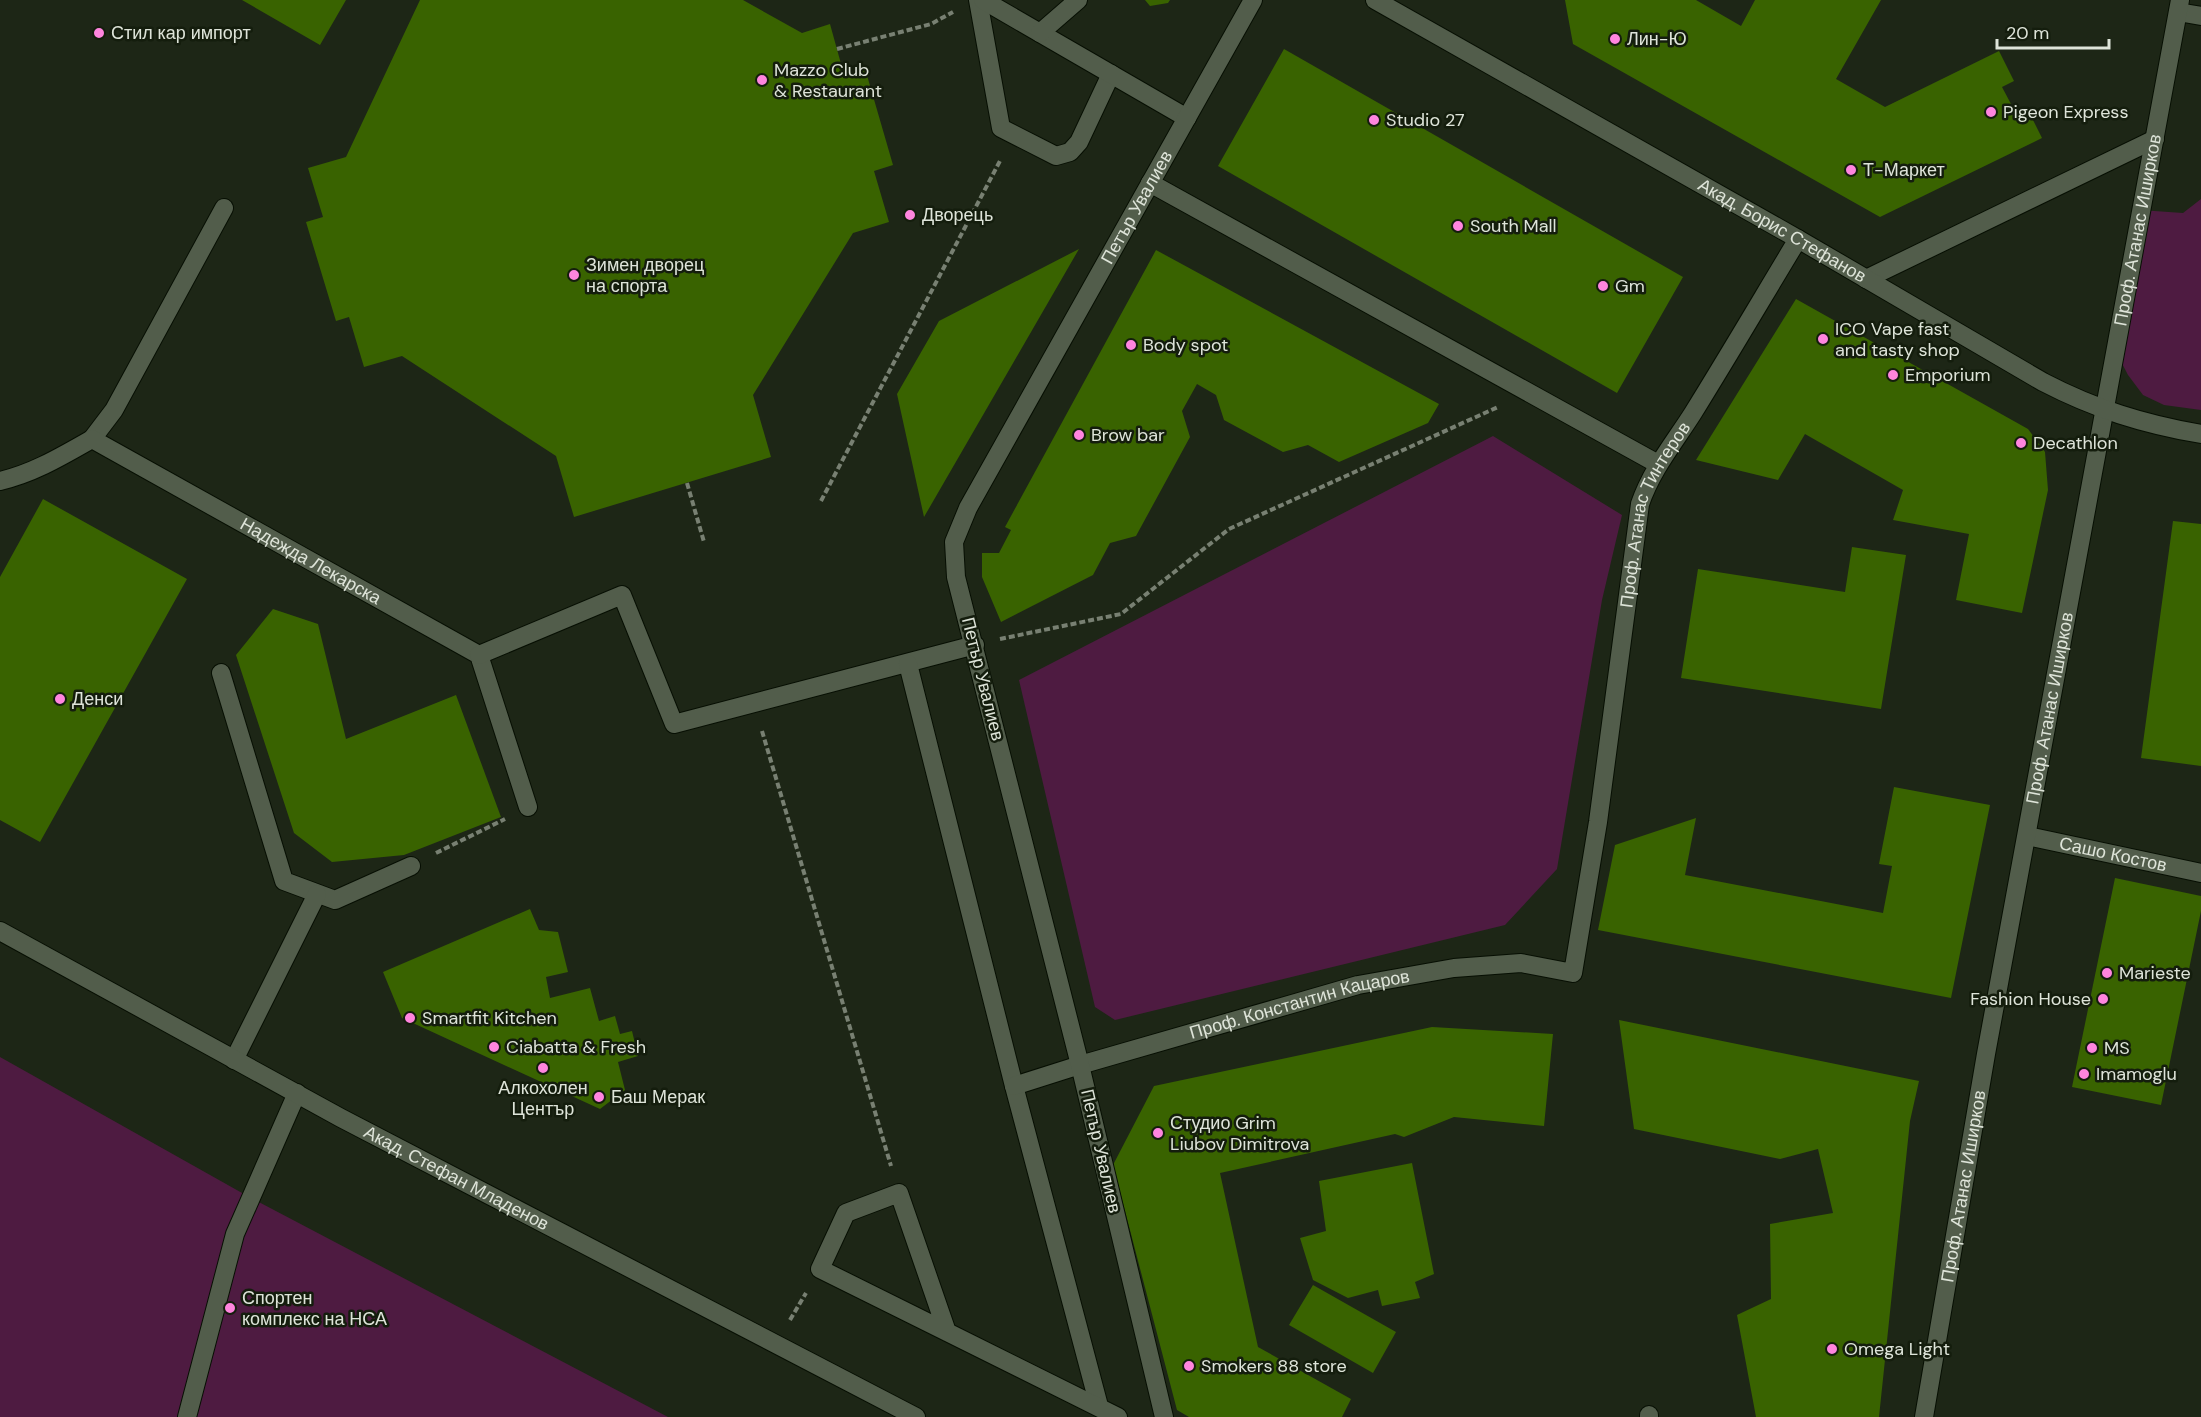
<svg xmlns="http://www.w3.org/2000/svg" width="2201" height="1417" font-family="'DM Sans',sans-serif">
<style>
.green{fill:#4e1b41}
.building{fill:#396300}
.lines{fill:none;stroke-linecap:round;stroke-linejoin:round}
.lane-casing{stroke:#070f03;stroke-width:20}
.street-casing{stroke:#070f03;stroke-width:20}
.secondary-casing{stroke:#070f03;stroke-width:20}
.path{stroke:#788072;stroke-width:4;stroke-dasharray:6 3;stroke-linecap:butt}
.lane{stroke:#525d4b;stroke-width:18}
.street{stroke:#525d4b;stroke-width:18}
.secondary{stroke:#525d4b;stroke-width:18}
.poi-dot{fill:#ff85de;stroke:#141d0d;stroke-width:2}
.labels{text-anchor:middle;stroke-width:5;stroke-linejoin:round;paint-order:stroke}
.poi-label{font-size:18px;fill:#dee4d9;stroke:#141d0d;text-anchor:start}
.street-label{font-size:18px;fill:#dee4d9;stroke:#141d0d}
</style>
<rect width="100%" height="100%" fill="#1d2616"/>
<path class="green" d="M2201 199V410L2164 405 2143 395 2128 375 2114 348 2140 210 2183 213Z
M1493 436 1622 515 1602 600 1557 869 1505 925 1115 1020 1095 1007 1019 680Z
M0 1057 251 1198 668 1417H0Z"/>
<path class="building" d="M242 0H346L320 45Z
M420 0H743L802 33 830 24 843 71 864 65 893 165 874 171 889 222 853 233 753 395 771 457 574 517 556 456 402 356 364 367 349 317 336 321 306 222 323 217 308 168 346 157Z
M1145 0H1170L1168 3 1150 6Z
M1565 0H1696L1741 26 1755 0H1881L1836 79 1885 107 1999 51 2014 81 2002 87 2020 121 2031 116 2042 138 1880 217 1573 44Z
M1284 49 1683 277 1617 393 1218 166Z
M1079 249 924 517 897 394 939 321Z
M1156 250 1439 404 1428 423 1339 462 1308 445 1283 452 1224 420 1216 395 1197 384 1182 411 1190 437 1136 536 1110 543 1093 575 1001 622 982 577V553H999L1011 530 1005 527Z
M1796 299 2028 429 2045 452 2048 490 2022 613 1956 600 1969 534 1893 520 1903 490 1805 434 1778 480 1696 460Z
M43 499 187 579 40 842 0 820V577Z
M2173 521 2201 524V766L2141 758Z
M1852 547 1906 555 1881 709 1681 678 1698 569 1845 592Z
M273 609 318 624 346 739 456 695 501 817 404 855 332 862 294 833 236 655Z
M1894 787 1990 805 1951 998 1598 930 1615 845 1696 818 1685 875 1883 913 1892 866 1879 864Z
M2115 878 2201 896V911L2161 1105 2072 1087Z
M530 909 539 930 558 932 568 972 546 977 550 998 590 988 599 1021 615 1016 620 1034 632 1031 638 1056 618 1062 625 1090 600 1109 402 1018 383 972Z
M1619 1020 1919 1081 1910 1121 1879 1417H1756L1737 1315 1771 1299 1770 1224 1833 1213 1818 1149 1780 1159 1634 1129Z
M1432 1027 1553 1034 1544 1126 1454 1117 1404 1137 1395 1134 1220 1173 1258 1347 1351 1399 1342 1417H1189L1177 1410 1113 1165 1154 1086Z
M1412 1163 1434 1274 1415 1282 1420 1298 1382 1306 1378 1290 1348 1298 1313 1280 1300 1238 1326 1231 1319 1181Z
M1313 1285 1396 1332 1373 1373 1289 1325Z"/>
<g class="lines">
<g class="lane-casing">
<g id="lane">
<path d="M978 0 1001 128 1056 156 1070 152 1079 142 1111 74"/>
<path d="M983 0 1187 118"/>
<path d="M2178 12 2201 16"/>
<path d="M1040 33 1078 0"/>
<path d="M92 439 114 410 224 208"/>
<path id="s1" d="M0 481C34 473 62 456 92 439L479 655 528 807"/>
<path d="M479 655 622 595 674 724 975 645"/>
<path d="M908 664 1014 1086 1099 1406"/>
<path d="M221 673 284 881 335 900 411 866"/>
<path d="M234 1060 317 894"/>
<path d="M1014 1086 1080 1065"/>
<path d="M947 1332 820 1269 846 1213 899 1193 947 1332 1118 1417"/>
<path d="M1649 1415V1417"/>
<path d="M187 1417 235 1234 297 1093"/>
</g>
</g>
<g class="street-casing">
<g id="street">
<path d="M1150 183 1658 464"/>
<path d="M1866 279 2155 139"/>
<path id="s2" d="M2027 836 2201 873"/>
<path id="s3" d="M1080 1065 1358 985 1454 968 1521 963 1573 973 1598 822 1640 504C1652 469 1674 443 1693 413 1729 355 1763 297 1798 239"/>
<path id="s4" d="M1164 1417 1080 1065 956 577 954 542 968 508 1253 0"/>
<path id="s5" d="M1924 1417 1986 1054 2180 0"/>
</g>
</g>
<g class="secondary-casing">
<g id="secondary">
<path id="s6" d="M1375 0 1798 239 2043 382C2095 409 2143 424 2201 434"/>
<path id="s7" d="M0 931 341 1118 916 1417"/>
</g>
</g>
<path class="path" d="M837 49 931 24 953 12
M687 483 704 542
M821 501 1001 159
M1000 639 1121 614 1229 529 1498 407
M762 731 891 1166
M436 853 505 819
M790 1320 806 1293"/>
<use href="#lane" class="lane"/>
<use href="#street" class="street"/>
<use href="#secondary" class="secondary"/>
</g>
<g class="poi-dot">
<circle cx="99" cy="33" r="6"/>
<circle cx="1615" cy="39" r="6"/>
<circle cx="762" cy="80" r="6"/>
<circle cx="1991" cy="112" r="6"/>
<circle cx="1374" cy="120" r="6"/>
<circle cx="1851" cy="170" r="6"/>
<circle cx="910" cy="215" r="6"/>
<circle cx="1458" cy="226" r="6"/>
<circle cx="574" cy="275" r="6"/>
<circle cx="1603" cy="286" r="6"/>
<circle cx="1823" cy="339" r="6"/>
<circle cx="1131" cy="345" r="6"/>
<circle cx="1893" cy="375" r="6"/>
<circle cx="1079" cy="435" r="6"/>
<circle cx="2021" cy="443" r="6"/>
<circle cx="60" cy="699" r="6"/>
<circle cx="2107" cy="973" r="6"/>
<circle cx="2103" cy="999" r="6"/>
<circle cx="410" cy="1018" r="6"/>
<circle cx="494" cy="1047" r="6"/>
<circle cx="2092" cy="1048" r="6"/>
<circle cx="543" cy="1068" r="6"/>
<circle cx="2084" cy="1074" r="6"/>
<circle cx="599" cy="1097" r="6"/>
<circle cx="1158" cy="1133" r="6"/>
<circle cx="230" cy="1308" r="6"/>
<circle cx="1832" cy="1349" r="6"/>
<circle cx="1189" cy="1366" r="6"/>
</g>
<g class="labels">
<g class="poi-label">
<text x="111" y="39">Стил кар импорт</text>
<text x="1627" y="45">Лин-Ю</text>
<text x="774" y="76">Mazzo Club<tspan x="774" dy="21">&amp; Restaurant</tspan></text>
<text x="2003" y="118">Pigeon Express</text>
<text x="1386" y="126">Studio 27</text>
<text x="1863" y="176">Т-Маркет</text>
<text x="922" y="221">Дворець</text>
<text x="1470" y="232">South Mall</text>
<text x="586" y="271">Зимен дворец<tspan x="586" dy="21">на спорта</tspan></text>
<text x="1615" y="292">Gm</text>
<text x="1835" y="335">ICO Vape fast<tspan x="1835" dy="21">and tasty shop</tspan></text>
<text x="1143" y="351">Body spot</text>
<text x="1905" y="381">Emporium</text>
<text x="1091" y="441">Brow bar</text>
<text x="2033" y="449">Decathlon</text>
<text x="72" y="705">Денси</text>
<text x="2119" y="979">Marieste</text>
<text x="2091" y="1005" text-anchor="end">Fashion House</text>
<text x="422" y="1024">Smartfit Kitchen</text>
<text x="506" y="1053">Ciabatta &amp; Fresh</text>
<text x="2104" y="1054">MS</text>
<text x="2096" y="1080">Imamoglu</text>
<text x="543" y="1094" text-anchor="middle">Алкохолен<tspan x="543" dy="21">Център</tspan></text>
<text x="611" y="1103">Баш Мерак</text>
<text x="1170" y="1129">Студио Grim<tspan x="1170" dy="21">Liubov Dimitrova</tspan></text>
<text x="242" y="1304">Спортен<tspan x="242" dy="21">комплекс на НСА</tspan></text>
<text x="1844" y="1355">Omega Light</text>
<text x="1201" y="1372">Smokers 88 store</text>
</g>
<g class="street-label">
<text dy="6" stroke="none"><textPath href="#s4" startOffset="1282">Петър Увалиев</textPath></text>
<text dy="6" stroke="none"><textPath href="#s5" startOffset="1206">Проф. Атанас Иширков</textPath></text>
<text dy="6" stroke="none"><textPath href="#s6" startOffset="468">Акад. Борис Стефанов</textPath></text>
<text dy="6" stroke="none"><textPath href="#s3" startOffset="975">Проф. Атанас Тинтеров</textPath></text>
<text dy="6" stroke="none"><textPath href="#s1" startOffset="352">Надежда Лекарска</textPath></text>
<text transform="translate(983 679) rotate(76)" y="6">Петър Увалиев</text>
<text dy="6" stroke="none"><textPath href="#s5" startOffset="720">Проф. Атанас Иширков</textPath></text>
<text dy="6" stroke="none"><textPath href="#s2" startOffset="88">Сашо Костов</textPath></text>
<text dy="6" stroke="none"><textPath href="#s3" startOffset="228">Проф. Константин Кацаров</textPath></text>
<text transform="translate(1101 1151) rotate(77)" y="6">Петър Увалиев</text>
<text dy="6" stroke="none"><textPath href="#s7" startOffset="519">Акад. Стефан Младенов</textPath></text>
<text dy="6" stroke="none"><textPath href="#s5" startOffset="234">Проф. Атанас Иширков</textPath></text>
</g>
</g>
<path d="M1997 39v9h112v-9" fill="none" stroke="#dee4d9" stroke-width="3"/>
<text x="2006" y="39" font-size="18" fill="#dee4d9" stroke="#141d0d" stroke-width="4.5" paint-order="stroke">20 m</text>
</svg>
